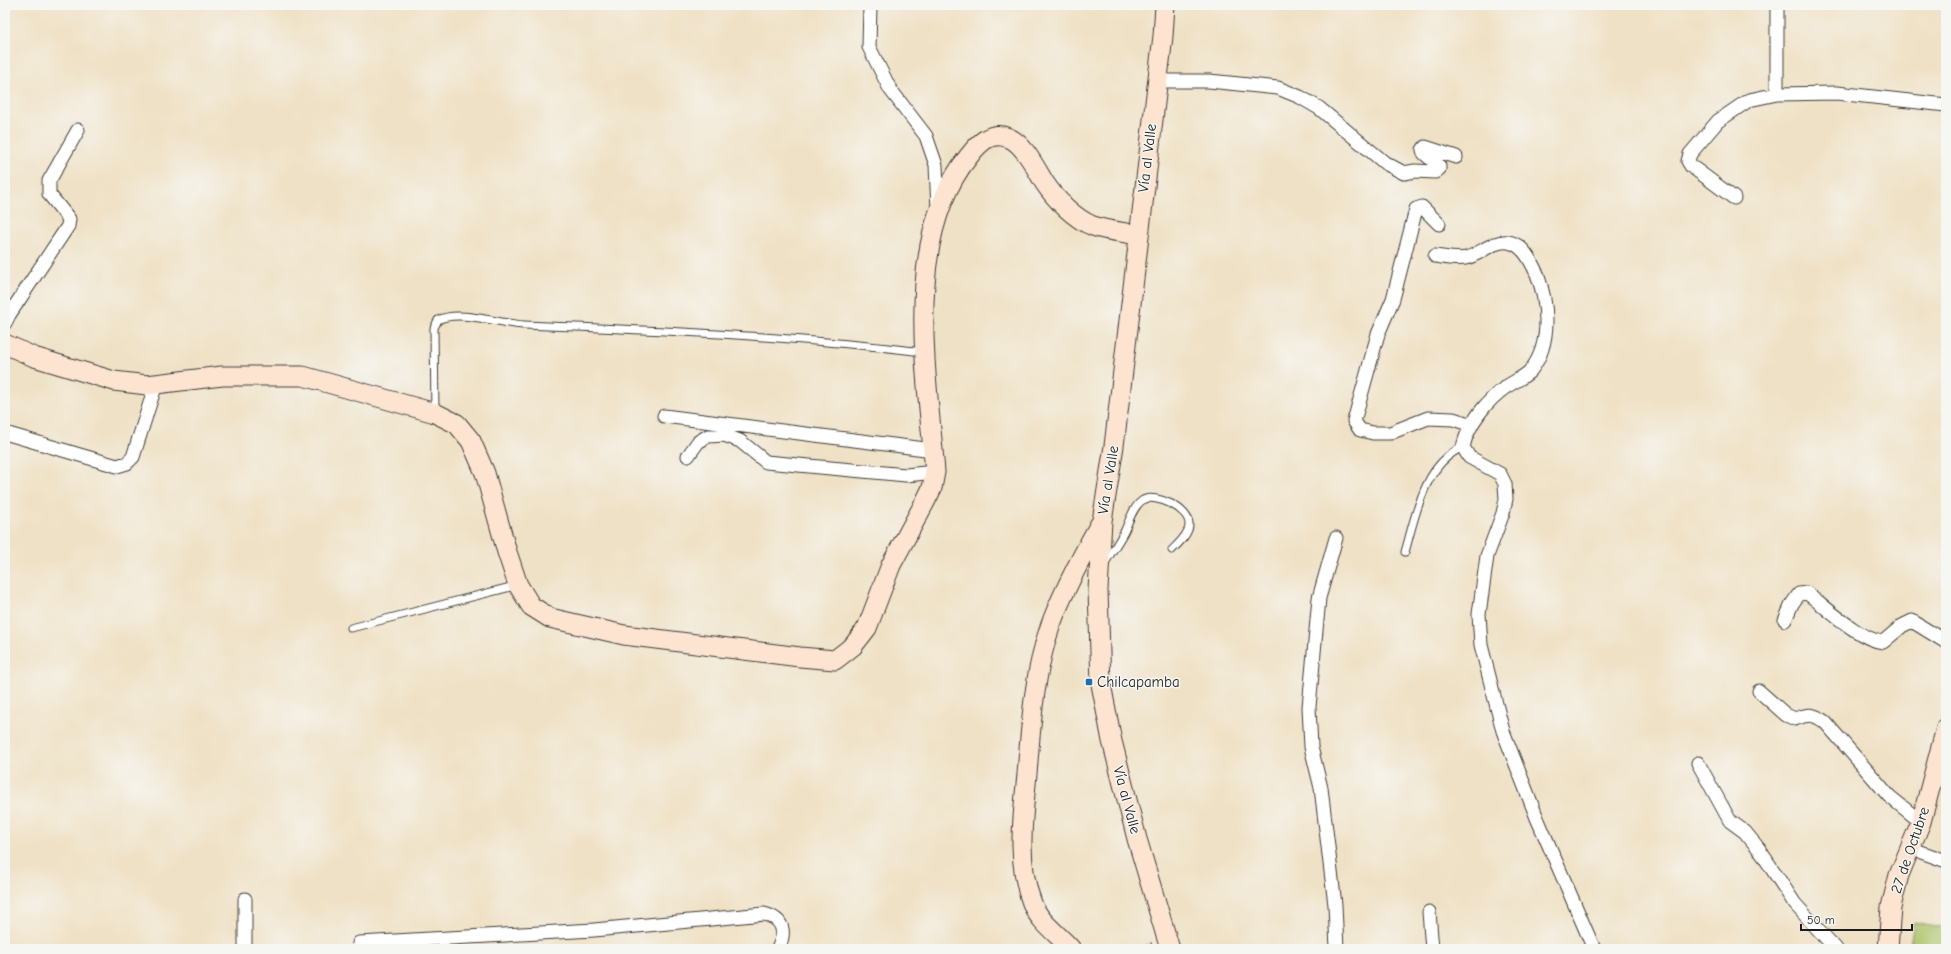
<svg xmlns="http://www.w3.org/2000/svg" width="1951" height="954" font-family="'Comic Neue',sans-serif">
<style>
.green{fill:#acc267;stroke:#646f42}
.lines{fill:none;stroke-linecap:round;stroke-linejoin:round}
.lane-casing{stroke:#3c3a35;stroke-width:9}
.street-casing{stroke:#3c3a35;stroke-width:15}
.secondary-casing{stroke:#3c3a35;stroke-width:21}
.path{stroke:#3c3a35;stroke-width:2.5;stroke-dasharray:1 3;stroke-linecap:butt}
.lane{stroke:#fff;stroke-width:7}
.street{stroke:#fff;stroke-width:13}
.secondary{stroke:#fde4d1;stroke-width:19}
.poi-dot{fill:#1f6fb2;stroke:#f6f6f2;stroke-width:1.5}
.labels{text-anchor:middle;stroke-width:3;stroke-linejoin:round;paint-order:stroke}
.street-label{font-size:15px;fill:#1c1c1c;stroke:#f6f6f2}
.poi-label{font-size:15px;fill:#1c1c1c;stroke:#f6f6f2;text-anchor:start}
</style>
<rect width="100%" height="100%" fill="#f6f6f2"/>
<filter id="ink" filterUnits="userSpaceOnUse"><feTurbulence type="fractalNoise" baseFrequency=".025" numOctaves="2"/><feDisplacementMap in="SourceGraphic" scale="8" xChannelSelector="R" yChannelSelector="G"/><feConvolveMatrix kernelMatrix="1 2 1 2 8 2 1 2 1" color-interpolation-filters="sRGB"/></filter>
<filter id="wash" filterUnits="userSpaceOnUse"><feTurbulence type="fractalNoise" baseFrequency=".012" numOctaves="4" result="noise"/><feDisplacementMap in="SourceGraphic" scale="16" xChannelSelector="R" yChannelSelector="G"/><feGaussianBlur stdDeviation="0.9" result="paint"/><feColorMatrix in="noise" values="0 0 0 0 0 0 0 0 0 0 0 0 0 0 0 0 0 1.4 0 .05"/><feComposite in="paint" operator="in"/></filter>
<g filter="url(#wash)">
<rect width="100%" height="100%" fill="#efe1c5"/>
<path class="green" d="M1914 923 1946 929V949H1909Z"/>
</g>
<g filter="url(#ink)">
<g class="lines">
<g class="lane-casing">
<path id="lane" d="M435 413 434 328 438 320C459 309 500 324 524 325 658 330 791 336 923 352
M1405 552C1416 514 1424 464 1463 447
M1105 563C1111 553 1118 543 1124 532 1129 522 1133 506 1143 500 1156 493 1190 509 1189 525 1189 534 1178 544 1172 550
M351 628 518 585"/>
</g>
<g class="street-casing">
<path id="street" d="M870 5 869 47 890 89 926 136 936 165 938 209
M1777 5V94
M1157 81H1209L1278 88 1300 97 1319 108 1385 163 1404 173 1415 171 1435 172 1439 169V166L1424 153 1423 150 1425 147 1456 157
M1734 198 1691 166 1688 161 1690 154 1718 121 1749 100 1777 94 1837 93 1946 105
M1439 224 1422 207 1416 209 1393 299 1378 334 1354 421 1360 430 1373 433H1390L1428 418 1453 419 1472 425
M1435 256C1444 257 1457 260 1466 258 1479 255 1493 240 1508 242 1523 244 1531 261 1537 274 1548 303 1552 343 1531 370 1525 377 1513 382 1506 387 1487 400 1468 424 1463 447L1469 457 1500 474 1505 484 1506 499 1503 513 1487 556 1479 614 1481 645 1503 731 1537 818 1594 949
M5 323 9 315 68 226 69 219 49 194V181L78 130
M664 416 933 450
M5 433 117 466 127 463 133 457 156 384
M688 456 698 442 708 436 724 435 740 441 766 462 906 475 935 472
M1336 538 1319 598 1309 707 1311 747 1321 788 1335 905 1337 949
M1785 620 1792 604 1799 594 1807 593C1827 608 1860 640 1883 642L1902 626 1912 621 1946 642
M1759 691 1786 715 1795 719C1808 714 1813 713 1825 722L1889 796 1921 822
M1698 763 1730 821 1745 832 1759 849 1795 904 1836 949
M1910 848 1946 861
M1429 912 1432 949
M359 943 594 930 764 914C784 919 786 932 778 949
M245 949V899"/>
</g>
<g class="secondary-casing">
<path id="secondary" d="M1165 5 1163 36 1114 446 1102 521 1098 590 1101 684 1112 741 1137 839 1170 949
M5 344 34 357 114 381 147 385 222 376H303L435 413 457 424 471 441 485 473 507 552 518 585 531 606 550 618 624 635 800 657 835 660 853 646 867 628 891 565 925 502 932 488 935 472C927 374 902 238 969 156 979 143 991 130 1009 138 1024 144 1036 169 1044 182 1055 199 1075 219 1093 226 1107 231 1124 232 1138 235
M1071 949C1058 934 1039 922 1032 903 1016 862 1023 816 1027 774 1031 724 1034 672 1051 624 1064 589 1082 556 1100 524
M1888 949 1891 907 1899 875 1921 822 1946 728"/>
</g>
<path class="path" d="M1140 949 1152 943"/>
<use href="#lane" class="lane"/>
<use href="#street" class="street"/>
<use href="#secondary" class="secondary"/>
</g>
</g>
<rect class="poi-dot" x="1085" y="678" width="8" height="8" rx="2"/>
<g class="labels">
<g class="street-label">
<text transform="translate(1147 158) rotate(-83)" y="5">Vía al Valle</text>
<text transform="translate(1108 480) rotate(-81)" y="5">Vía al Valle</text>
<text transform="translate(1127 800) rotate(75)" y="5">Vía al Valle</text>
<text transform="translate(1910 850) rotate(-71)" y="5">27 de Octubre</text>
</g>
<g class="poi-label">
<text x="1097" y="687">Chilcapamba</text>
</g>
</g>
<rect width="1951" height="954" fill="none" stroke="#f6f6f2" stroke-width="20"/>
<path d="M1801 924v6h111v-6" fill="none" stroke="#1c1c1c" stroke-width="2"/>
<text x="1807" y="924" font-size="12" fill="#1c1c1c" stroke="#f6f6f2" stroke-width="3" paint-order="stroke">50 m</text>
</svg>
